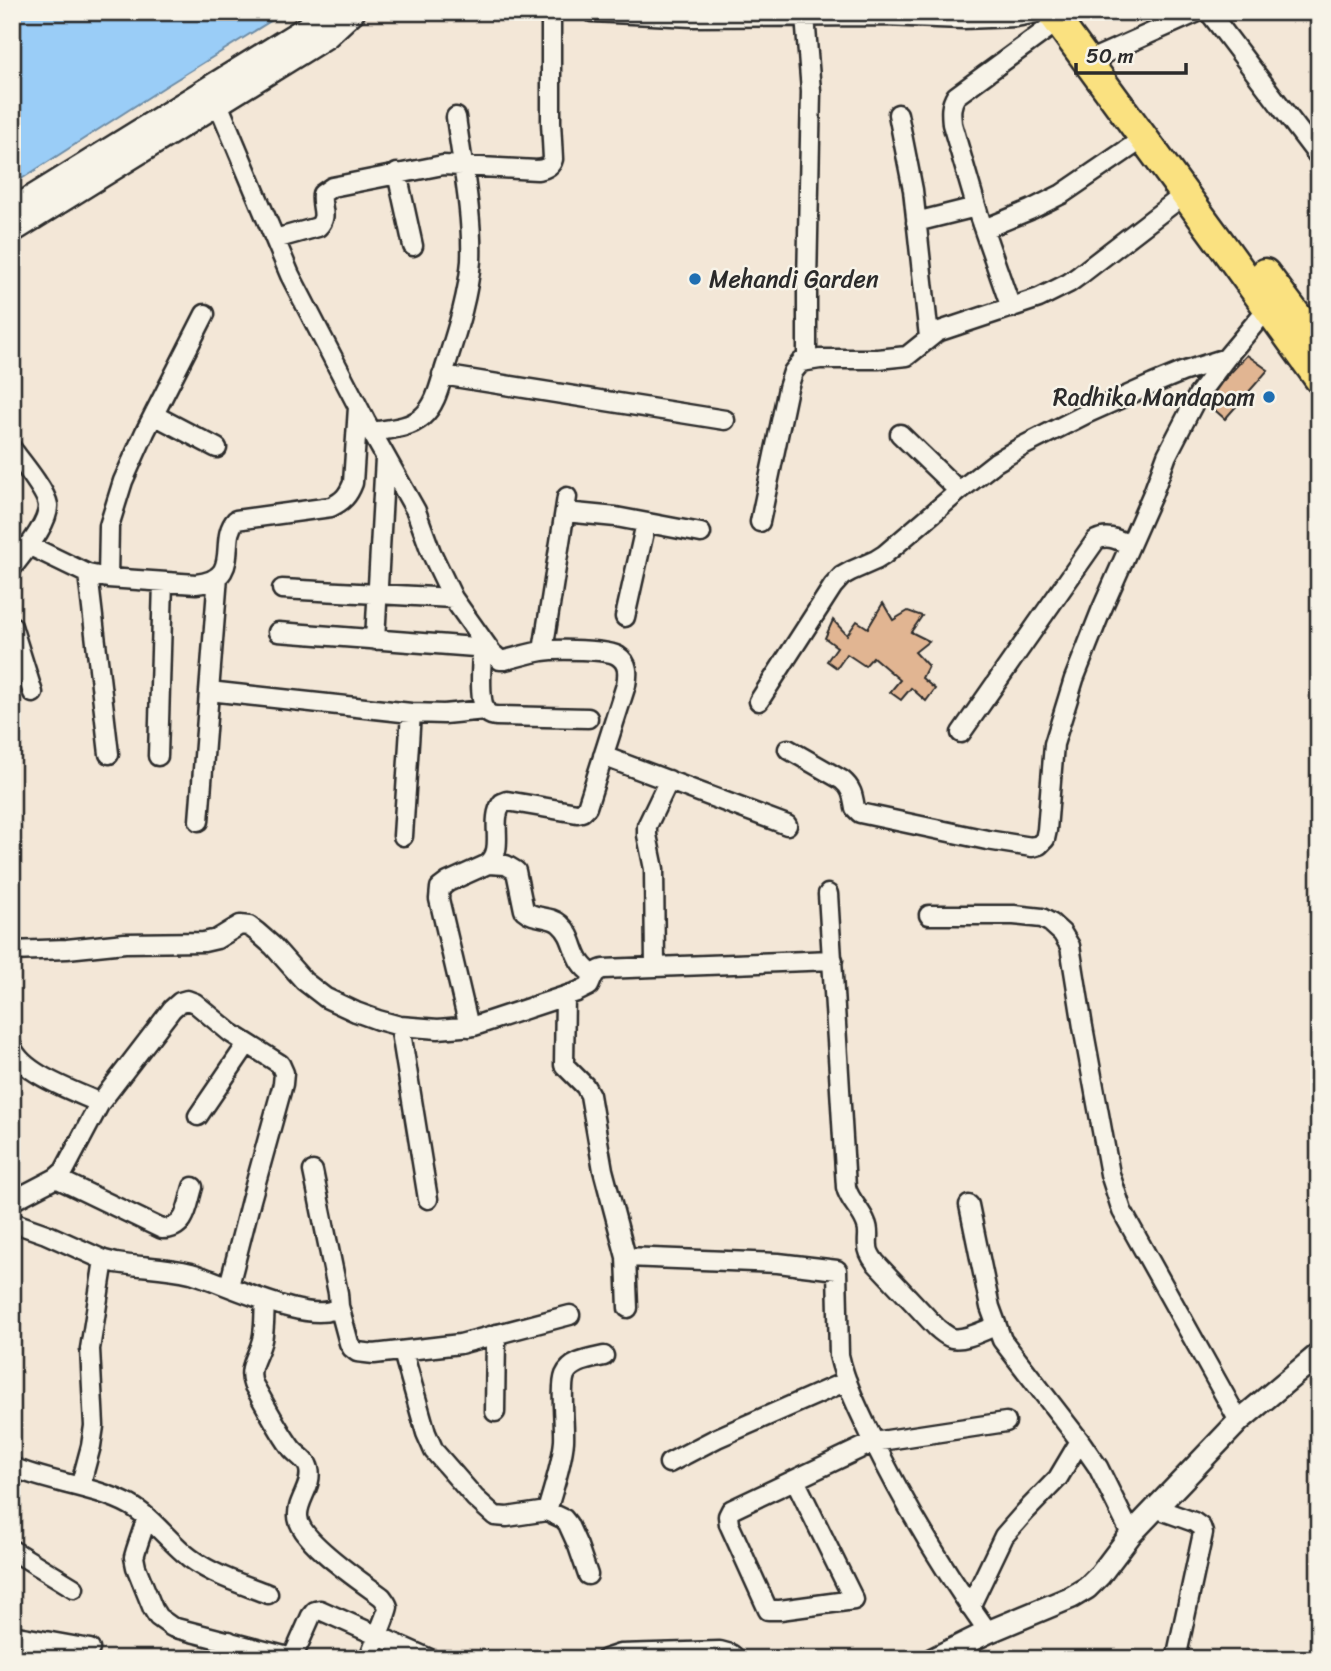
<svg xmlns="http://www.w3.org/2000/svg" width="1331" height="1671" font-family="Sriracha,sans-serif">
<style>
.water{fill:#9acdf7;stroke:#6e8ca5;stroke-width:2}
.building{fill:#e1b592;stroke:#2b2b2b;stroke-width:2}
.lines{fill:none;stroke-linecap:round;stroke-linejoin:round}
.minor-casing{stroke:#2b2b2b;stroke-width:23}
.tertiary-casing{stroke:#2b2b2b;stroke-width:26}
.primary-casing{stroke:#2b2b2b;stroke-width:33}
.minor{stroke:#f7f3e8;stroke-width:18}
.tertiary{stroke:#f7f3e8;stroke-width:21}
.primary{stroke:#fae180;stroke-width:28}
.poi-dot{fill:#1f6fb2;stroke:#f7f3e8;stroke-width:2.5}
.labels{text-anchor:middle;stroke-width:5;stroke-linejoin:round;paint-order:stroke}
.poi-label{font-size:24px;fill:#2b2b2b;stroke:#f7f3e8;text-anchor:start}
</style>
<rect width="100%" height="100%" fill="#f3e7d7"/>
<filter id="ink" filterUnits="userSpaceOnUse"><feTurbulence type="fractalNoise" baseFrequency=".0143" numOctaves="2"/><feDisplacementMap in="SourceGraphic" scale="14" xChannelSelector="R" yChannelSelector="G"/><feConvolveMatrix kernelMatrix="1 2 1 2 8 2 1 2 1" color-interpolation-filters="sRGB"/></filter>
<g filter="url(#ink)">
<path class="water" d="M12 12H285L166 86 12 185Z"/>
<path class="building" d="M1247 355 1268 370 1225 419 1207 403 1222 382Z
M883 603 893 620 908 611 922 616 911 632 929 641 915 652 928 666 922 678 935 689 926 701 911 688 901 700 890 692 900 680 873 657 865 666 847 654 837 668 827 661 837 647 825 638 833 620 847 635 857 621 868 628Z"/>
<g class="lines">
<g class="minor-casing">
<path id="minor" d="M592 12 692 17 884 16 963 19 1016 17 1043 12
M1209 12 1319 157
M805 16 811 91 807 283V360
M1088 61 1198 12
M214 94 290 275 366 422 416 511 431 552 453 598 492 653 500 660H505C518 657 530 653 542 651 556 649 608 649 618 656 629 663 628 674 626 685L587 807 582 812 577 813 507 801 502 803C489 821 506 849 488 864L448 882 440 888 439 899 469 1027
M898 114 913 190 929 337
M397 173 413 246
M916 222 976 207
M984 229 1030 210 1062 194 1144 138
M275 239 318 227C329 216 320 207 322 194L332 187 443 165 537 170C545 169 551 167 553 159L551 122V12
M1011 308 979 216 952 124C951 113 950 106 956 96L1057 22
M442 375 725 420
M154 415 217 448
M371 432C388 429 408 429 422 417 437 404 440 383 446 365 457 330 468 297 471 261 473 216 462 162 456 117
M900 434 959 491
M12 449C21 461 46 491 48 505 49 524 23 553 12 568
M565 512 616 517 701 533
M760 522 788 388 793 372 801 362 820 359H878L907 356 937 332 1039 298 1069 283 1080 275 1185 194
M28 545 88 574 108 578 196 584C244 579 217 540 236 520L331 507C343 501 348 496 353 483L358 407
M88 574 109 754
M108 578 109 526 123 481 145 432 205 314
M282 589 453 598
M625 617 646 523
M12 626 33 693
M278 632 488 648
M375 640 385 458
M482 648C482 663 478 700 486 711 490 716 491 715 496 716L588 718
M543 651 567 497
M209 691 411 713 444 714 485 710
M759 701 833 586 842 576 851 571 876 560 884 555 959 491 996 462 1023 446 1088 413 1153 384 1182 372 1226 358
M961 733 1096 540C1108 534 1118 540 1130 545
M788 749 842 780C852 788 853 796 855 808L860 813 987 840 1032 847 1039 845 1045 839 1047 830 1054 744 1074 679 1101 611 1153 493 1167 455 1198 395 1226 358 1267 309
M158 756 163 582
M603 756 787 825
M199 821 218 576
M403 836 411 713
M488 864 506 865 516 871 524 910C535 920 550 915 560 924 578 940 569 959 594 975
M828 894 846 1187C849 1201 861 1209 866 1223 870 1231 867 1238 868 1246 868 1252 872 1258 875 1262L937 1328C942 1332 946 1336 952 1338 965 1341 984 1330 996 1326
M929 915H1014L1042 918 1051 923 1062 933 1070 946 1083 1027 1110 1174 1122 1211 1239 1421
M12 951 67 949 125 943 204 942 217 939 240 925 249 926 257 932 273 946 304 981 326 998 356 1012 378 1020 400 1026 438 1029 474 1026 577 992 589 986C593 978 593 972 603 969L833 960
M655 966 654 869 647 835V826L669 780
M565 996 564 1065 585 1086 590 1095 603 1170 626 1257 628 1308
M400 1026 428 1199
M12 1047C22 1074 74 1091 100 1103
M198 1116 247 1044
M56 1178 162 1229C187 1229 187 1206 193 1187
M12 1201 56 1178 64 1171 100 1103 172 1009 180 1002 187 1000 195 1003 231 1033 280 1064 284 1073 283 1084 251 1200 229 1286
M969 1205 990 1307 1002 1340 1080 1441
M12 1222 46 1234 104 1260 116 1263C141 1267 166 1267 191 1273 221 1281 316 1329 339 1306L338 1293 313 1171
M626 1257 778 1263 837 1270 839 1355C846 1386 861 1415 875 1444 907 1509 945 1572 988 1632
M265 1300C264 1313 265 1328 262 1340 258 1357 247 1367 253 1384 265 1404 278 1431 292 1449 298 1456 307 1460 309 1469 313 1486 297 1500 298 1516 298 1540 362 1582 382 1597 384 1600 387 1603 388 1607 388 1612 371 1650 369 1659
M339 1306 349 1343 352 1348 357 1352 374 1354 460 1344 570 1315
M403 1352 426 1433 434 1451 475 1498 495 1516 507 1517 547 1511 564 1519 568 1524 578 1546 588 1575
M495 1412 496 1334
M669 1463 717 1438 847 1381
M12 1467C50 1483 94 1486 130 1505 152 1517 169 1542 190 1558 213 1575 241 1584 268 1594
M795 1480 854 1600 780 1610H768L729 1524 728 1516 731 1510 874 1442 1006 1422
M80 1487 91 1446 94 1426 90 1349 104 1260
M1155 1508 1194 1522 1201 1527 1203 1533 1176 1659
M547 1511C553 1489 562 1465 564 1441 565 1425 560 1388 565 1375 571 1361 591 1359 604 1356
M147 1517 136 1550 134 1557 136 1567 153 1609 158 1617 172 1627 292 1658
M12 1550 74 1588
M970 1607 1004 1536 1025 1512 1058 1478 1080 1441 1098 1467 1131 1534
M12 1635 90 1649
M30 1659 33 1639
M224 1659 229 1641
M292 1659 311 1616 315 1611 320 1610 430 1659
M605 1659 620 1654 720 1651 731 1654 737 1659"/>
</g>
<g class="tertiary-casing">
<path id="tertiary" d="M12 209 316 21 326 12
M12 232 327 37 354 12
M933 1659 988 1632 1072 1597 1087 1588 1100 1575 1131 1534 1239 1421 1319 1354"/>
</g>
<g class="primary-casing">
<path id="primary" d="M1051 12 1225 249 1319 379
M1265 273 1319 345"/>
</g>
<use href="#minor" class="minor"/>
<use href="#tertiary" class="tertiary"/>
<use href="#primary" class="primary"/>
</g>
</g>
<g class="poi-dot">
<circle cx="695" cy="279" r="7"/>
<circle cx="1269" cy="397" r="7"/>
</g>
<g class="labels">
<g class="poi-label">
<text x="709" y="287">Mehandi Garden</text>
<text x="1255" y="405" text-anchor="end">Radhika Mandapam</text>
</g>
</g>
<rect width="1331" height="1671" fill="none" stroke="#f7f3e8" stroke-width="42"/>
<rect x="21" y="21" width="1289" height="1629" fill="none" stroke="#2b2b2b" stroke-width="2.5" filter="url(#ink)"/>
<path d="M1076 63v10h110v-10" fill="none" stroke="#2b2b2b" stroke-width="3.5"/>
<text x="1086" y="63" font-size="21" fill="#2b2b2b" stroke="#f7f3e8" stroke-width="5" paint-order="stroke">50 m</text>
</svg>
